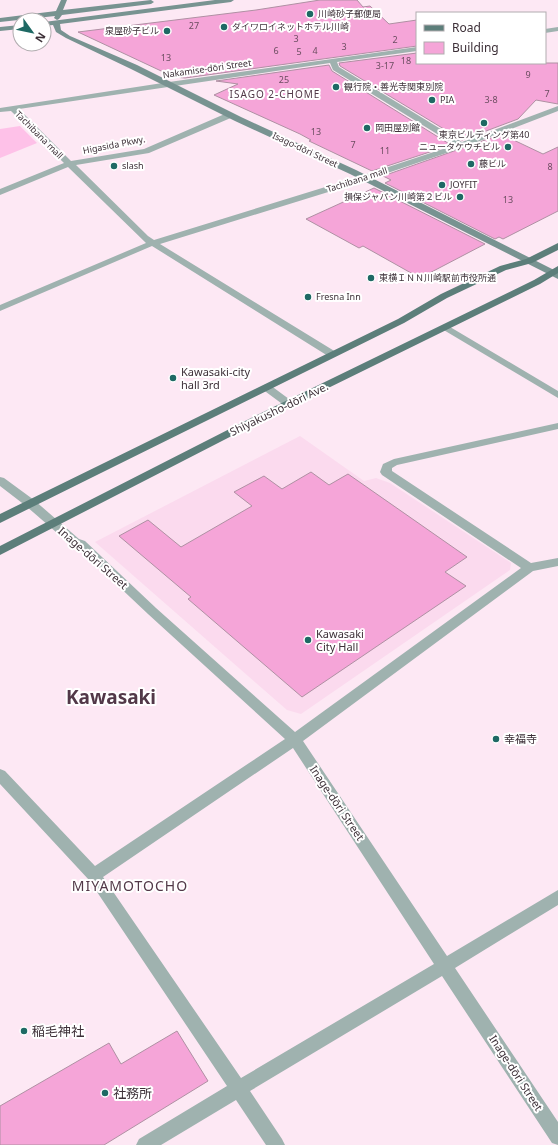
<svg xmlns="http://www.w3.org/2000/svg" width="558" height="1145" font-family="'Noto Sans','Noto Sans JP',sans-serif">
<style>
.built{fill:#fbdaee}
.green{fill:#fec1e8}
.building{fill:#f5a5d8;stroke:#af90a3}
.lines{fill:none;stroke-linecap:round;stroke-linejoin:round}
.street{fill:#9fb2af;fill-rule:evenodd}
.secondary{fill:#789391;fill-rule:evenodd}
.primary{fill:#5c7e7a;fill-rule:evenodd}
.poi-dot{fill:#1e6964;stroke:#fff;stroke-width:1.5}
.labels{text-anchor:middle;stroke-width:4;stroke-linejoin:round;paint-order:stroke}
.far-poi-label{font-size:9px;fill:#3d3038;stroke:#fff;text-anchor:start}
.number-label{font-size:9px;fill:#6b4d60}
.far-street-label{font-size:9px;fill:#3d3038;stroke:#fff}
.far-neighbourhood-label{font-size:10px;letter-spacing:1px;fill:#523848;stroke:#fff}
.poi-label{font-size:11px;fill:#3d3038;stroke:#fff;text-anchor:start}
.street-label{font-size:11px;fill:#3d3038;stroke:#fff}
.near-poi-label{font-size:13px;fill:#3d3038;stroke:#fff;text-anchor:start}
.near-neighbourhood-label{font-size:14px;letter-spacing:1px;fill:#523848;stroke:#fff}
.town-label{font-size:19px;font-weight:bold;fill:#523848;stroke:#fff}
</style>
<rect width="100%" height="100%" fill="#fde8f4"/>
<path class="built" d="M300 436 364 481 376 478 390 483 511 563 510 570 301 714 287 710 95 542Z"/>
<path class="green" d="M20 126 37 143 0 158V129Z"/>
<path class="building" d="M320 0H357L363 7 370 6 389 24 417 20V46L185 78 174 77 78 32 256 10Z
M417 53V63H558V104L536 100 518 119 462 140 340 66 339 63Z
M329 65 332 71 451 145 372 171 309 141 311 140 300 134 214 95 238 84 216 81Z
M505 133 503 135 543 154 558 147V211L503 239 499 237 495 239 385 183 391 180 383 176Z
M374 188 485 244 420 278 363 246 359 248 306 219Z
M311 472 329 485 348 474 467 557 445 572 466 586 302 697 188 599 191 597 119 536 148 520 181 547 252 506 234 492 264 476 282 489Z
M177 1031 208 1081 104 1145H0V1106L109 1043 121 1064Z"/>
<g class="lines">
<path class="street" d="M558 27V31L545 33V29Z
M417 47V51L337 62 339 67 462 142 558 106V111L464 147 367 180 160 244 336 352 337 354 336 356H328L152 246 0 311V305L146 243 68 167 0 195V189L64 163 11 111 0 112V108L169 82ZM330 63 333 70 455 145 361 176 154 240 148 236 76 165 149 153 233 117V113H227L144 149 71 161 19 109Z
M445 324 558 391V398L442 329 440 327Z
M266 384 270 385 293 402 294 404 293 406H285L262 389 261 387Z
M558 423V429L397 465 392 468V471L531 563 558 558V566L533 571 303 741 447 956 558 890V905L455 968 558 1122V1145L552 1143 442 976 250 1091 282 1139 285 1145H266L236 1100 161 1145H136L139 1139 227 1086 89 880 0 784V769L5 771 95 866 285 739 148 614 77 547 71 545 26 506 0 486V477L4 478 34 500 79 539 85 541 156 608 295 732 521 568 382 475 380 472 383 464 394 459ZM293 748 434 964 241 1078 103 877Z"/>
<path class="secondary" d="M61 0H67L63 10 151 0 154 2 151 4 62 15 59 19 57 20 54 18 55 16 0 22V18L56 11Z
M215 0H234L231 2 60 24 61 30 70 36 137 65 241 117 356 170 558 272V279L350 174 235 121 131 69 66 38 56 32 53 25 44 26V22Z
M20 25V29L0 31V27Z"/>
<path class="primary" d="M558 243V250L532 263 506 270 447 298 404 323 0 523V514L398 319 441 294 500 266 526 259Z
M558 266V273L540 284 261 421 0 555V546L253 417 534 280Z"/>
</g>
<g class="poi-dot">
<circle cx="310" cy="14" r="4"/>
<circle cx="224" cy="27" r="4"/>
<circle cx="167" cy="31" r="4"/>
<circle cx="336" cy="87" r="4"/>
<circle cx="432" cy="100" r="4"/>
<circle cx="484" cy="123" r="4"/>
<circle cx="367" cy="128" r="4"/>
<circle cx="508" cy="147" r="4"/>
<circle cx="471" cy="164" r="4"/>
<circle cx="114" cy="166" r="4"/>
<circle cx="442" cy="185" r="4"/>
<circle cx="460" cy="197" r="4"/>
<circle cx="371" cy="278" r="4"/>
<circle cx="308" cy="297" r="4"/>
<circle cx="173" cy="378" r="4"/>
<circle cx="308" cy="640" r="4"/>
<circle cx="496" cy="739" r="4"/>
<circle cx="24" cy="1031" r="4"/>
<circle cx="105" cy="1093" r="4"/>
</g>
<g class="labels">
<g class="far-poi-label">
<text x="318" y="17">川崎砂子郵便局</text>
<text x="232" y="30">ダイワロイネットホテル川崎</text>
<text x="159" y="34" text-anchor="end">泉屋砂子ビル</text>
<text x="344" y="90">観行院・善光寺関東別院</text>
<text x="440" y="103">PIA</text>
<text x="375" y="131">岡田屋別館</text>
<text x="484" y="138" text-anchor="middle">東京ビルディング第40</text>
<text x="500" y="150" text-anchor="end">ニュータケウチビル</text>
<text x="479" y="167">藤ビル</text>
<text x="122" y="169">slash</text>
<text x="450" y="188">JOYFIT</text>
<text x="452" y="200" text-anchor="end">損保ジャパン川崎第２ビル</text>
<text x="379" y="281">東横ＩＮＮ川崎駅前市役所通</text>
<text x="316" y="300">Fresna Inn</text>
</g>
<g class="number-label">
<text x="194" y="29">27</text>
<text x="296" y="42">3</text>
<text x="395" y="43">2</text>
<text x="344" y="50">3</text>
<text x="276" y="54">6</text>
<text x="315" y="54">4</text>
<text x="299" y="55">5</text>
<text x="166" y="61">13</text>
<text x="406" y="64">18</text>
<text x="385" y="69">3-17</text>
<text x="528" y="78">9</text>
<text x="284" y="83">25</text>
<text x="547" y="97">7</text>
<text x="491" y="103">3-8</text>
<text x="316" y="135">13</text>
<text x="353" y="148">7</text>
<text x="385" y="154">11</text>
<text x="550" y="170">8</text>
<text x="508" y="203">13</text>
</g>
<g class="far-street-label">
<text transform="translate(207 69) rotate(-8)" y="3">Nakamise-dōri Street</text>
<text transform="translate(39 135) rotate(45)" y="3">Tachibana mall</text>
<text transform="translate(114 145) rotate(-11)" y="3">Higasida Pkwy.</text>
<text transform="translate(305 150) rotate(25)" y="3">Isago-dōri Street</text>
<text transform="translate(357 180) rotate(-18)" y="3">Tachibana mall</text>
</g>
<g class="far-neighbourhood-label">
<text x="275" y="98">ISAGO 2-CHOME</text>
</g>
<g class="poi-label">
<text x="181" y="376">Kawasaki-city<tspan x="181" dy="13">hall 3rd</tspan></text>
<text x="316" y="638">Kawasaki<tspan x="316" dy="13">City Hall</tspan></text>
<text x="504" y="743">幸福寺</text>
</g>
<g class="street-label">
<text transform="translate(279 409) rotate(-26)" y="4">Shiyakusho-dōri Ave.</text>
<text transform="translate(93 558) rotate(41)" y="4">Inage-dōri Street</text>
<text transform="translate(337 803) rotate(56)" y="4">Inage-dōri Street</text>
<text transform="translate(516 1073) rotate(57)" y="4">Inage-dōri Street</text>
</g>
<g class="near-poi-label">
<text x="32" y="1036">稲毛神社</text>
<text x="113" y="1098">社務所</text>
</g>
<g class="near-neighbourhood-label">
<text x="130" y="891">MIYAMOTOCHO</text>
</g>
<g class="town-label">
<text x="111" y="704">Kawasaki</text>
</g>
</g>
<rect x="416" y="12" width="130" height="52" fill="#ffffff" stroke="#b1acaf"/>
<rect x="424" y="25" width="20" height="6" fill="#5c7e7a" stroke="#b1acaf"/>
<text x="452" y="32" font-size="12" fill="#3d3038">Road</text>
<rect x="424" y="42" width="20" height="12" fill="#f5a5d8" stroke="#b1acaf"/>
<text x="452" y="52" font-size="12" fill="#3d3038">Building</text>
<g transform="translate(32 32) rotate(123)"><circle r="19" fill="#ffffff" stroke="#b1acaf"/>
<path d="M0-3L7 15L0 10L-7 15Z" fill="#1e6964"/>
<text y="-6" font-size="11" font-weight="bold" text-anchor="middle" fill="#3d3038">N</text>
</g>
</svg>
